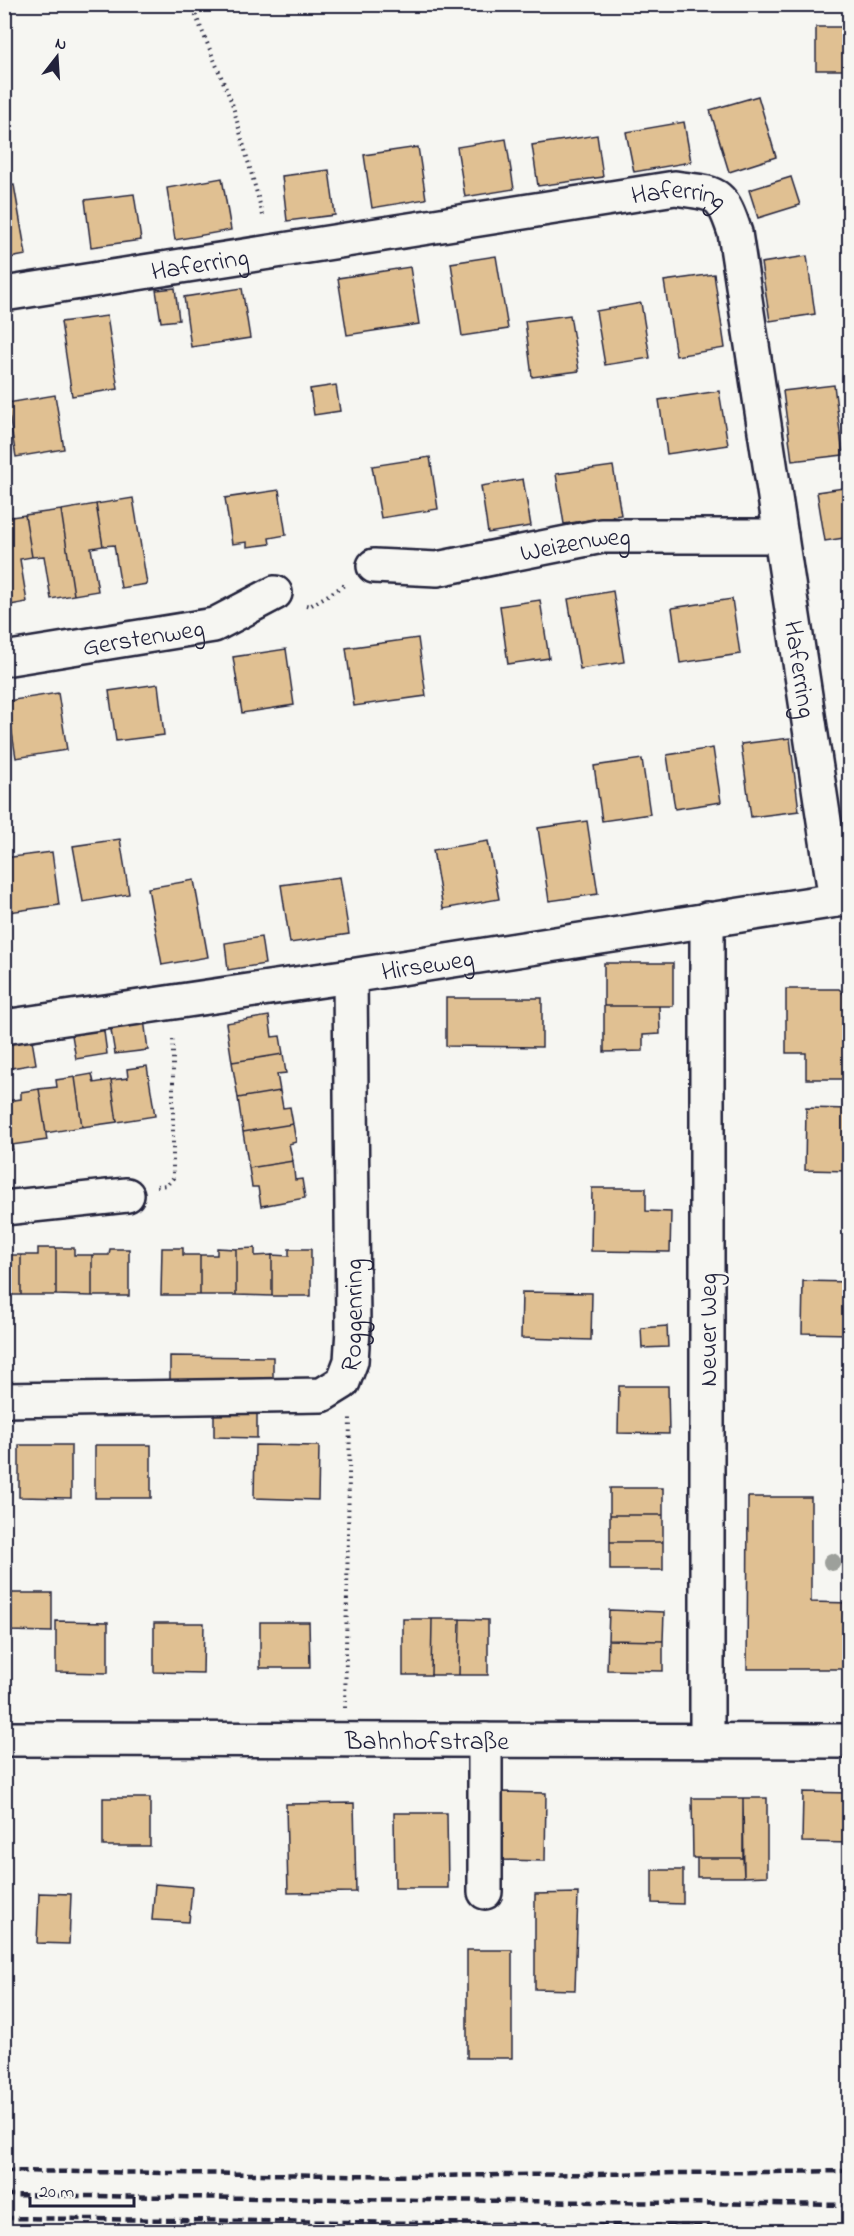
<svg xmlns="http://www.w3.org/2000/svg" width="854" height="2236" font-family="'Indie Flower',sans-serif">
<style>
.building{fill:#e0c092;stroke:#22223b;stroke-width:1.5}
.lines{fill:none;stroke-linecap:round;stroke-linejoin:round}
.minor-casing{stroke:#22223b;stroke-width:38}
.path{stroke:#22223b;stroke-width:4;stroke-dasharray:1.5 4.5;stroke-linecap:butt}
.minor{stroke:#f6f6f2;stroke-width:33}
.rail{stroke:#22223b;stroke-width:4.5;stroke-dasharray:9 4.5;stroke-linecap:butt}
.tree{fill:#9da09b}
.labels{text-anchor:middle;stroke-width:4.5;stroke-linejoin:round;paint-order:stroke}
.street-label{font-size:26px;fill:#22223b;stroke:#f6f6f2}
</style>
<rect width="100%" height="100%" fill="#f6f6f2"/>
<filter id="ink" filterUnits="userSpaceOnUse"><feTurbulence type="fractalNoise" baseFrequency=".0167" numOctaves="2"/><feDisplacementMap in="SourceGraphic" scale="12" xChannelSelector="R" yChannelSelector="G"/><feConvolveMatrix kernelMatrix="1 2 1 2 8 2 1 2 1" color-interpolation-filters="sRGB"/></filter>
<g filter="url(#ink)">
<path class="building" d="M816 27H850V70H816Z
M758 96 776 157 729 172 710 110Z
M684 122 691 162 634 172 626 132Z
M597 135 603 177 538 186 532 145Z
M506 139 514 189 465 197 457 147Z
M418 147 426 199 372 208 364 155Z
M329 170 335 215 287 221 282 176Z
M791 177 800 205 758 218 749 190Z
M222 178 231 230 175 240 167 188Z
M14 185 26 255 4 259V186Z
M134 194 141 240 91 247 85 200Z
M496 256 508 329 462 336 451 263Z
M807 256 815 314 770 321 761 263Z
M410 267 419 324 347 335 338 278Z
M714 274 725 348 676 356 664 281Z
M175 288 179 320 161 322 156 290Z
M242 288 250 338 191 347 184 297Z
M641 303 650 358 605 365 596 311Z
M570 315 579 371 532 377 525 321Z
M107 316 118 389 72 396 61 322Z
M336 385 340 411 314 415 310 389Z
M834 385 843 455 792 461 783 391Z
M719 391 728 445 667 454 659 400Z
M55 395 64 449 16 457 7 403Z
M430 457 438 509 381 518 372 466Z
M613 466 621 515 564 524 556 474Z
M523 479 531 526 488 533 481 486Z
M850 487V537L825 541 817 492Z
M279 490 286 535 269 538 270 544 247 547V542L232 544 225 498Z
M133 498 147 584 121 588 114 545 103 546 96 504Z
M96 504 103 546 91 548 98 591 74 595 61 510Z
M61 510 74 595 51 599 44 556 32 557 25 515Z
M25 515 32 557 20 559 27 602 5 606 4 518Z
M613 591 624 662 580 669 568 599Z
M732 599 740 654 680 663 672 608Z
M540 600 549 658 508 664 500 606Z
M418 638 426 696 354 706 346 648Z
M286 649 294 705 242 713 233 657Z
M158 684 164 735 116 741 109 691Z
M58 693 67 750 16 758 7 701Z
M790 738 799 811 751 817 741 744Z
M713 748 721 802 675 809 667 755Z
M642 759 650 814 602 821 594 766Z
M587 821 598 894 549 901 538 828Z
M120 839 129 894 83 902 73 846Z
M488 841 499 899 443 909 433 850Z
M52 852 59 905 9 912 4 878V858Z
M340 877 349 934 290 943 281 885Z
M194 880 208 957 162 965 148 888Z
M261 937 265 964 228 970 225 943Z
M604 963H673V1006H604Z
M786 989H839L850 1000V1079H806V1053H786Z
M446 998H542V1047L446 1046Z
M604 1006H659L660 1034 643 1035V1051L604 1052Z
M269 1016 272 1037 280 1036 283 1054 232 1062 226 1023Z
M144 1019 148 1050 115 1054 110 1024Z
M103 1024 107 1054 76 1059 71 1029Z
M31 1034 36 1064 5 1069 4 1038Z
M283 1054 286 1073 277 1074 280 1091 238 1098 232 1062Z
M147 1066 155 1116 117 1122 111 1080 128 1078 127 1069Z
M92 1074 94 1083 111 1080 117 1122 82 1127 75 1077Z
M75 1077 82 1127 46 1133 39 1089 57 1087 56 1080Z
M39 1089 47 1140 12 1145 6 1101 21 1099V1092Z
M280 1091 283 1108 290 1107 293 1124 243 1132 238 1098Z
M4 1101 13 1150 4 1151Z
M806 1108 850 1109V1171L805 1170Z
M293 1124 296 1142 289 1144 293 1161 249 1168 243 1132Z
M293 1161 295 1180 302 1179 305 1198 261 1206 258 1187H252L249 1168Z
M592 1188H646V1211L671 1212 670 1252 591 1251Z
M38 1248H56V1295H21V1255H38Z
M56 1248H74V1255H92V1296L56 1295Z
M162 1248H183V1255H200V1295H161Z
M217 1248 236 1249V1295H200V1255H217Z
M255 1248V1256L272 1255V1296L236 1295V1249Z
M110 1249H129V1296H92V1255H109Z
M289 1249H311V1296H272V1255L289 1256Z
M4 1255H21V1295H4Z
M803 1281 850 1282V1334L802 1333Z
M522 1292 592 1293 591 1340 521 1338Z
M667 1326 668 1347 642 1348 641 1328Z
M170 1356 273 1357V1380H170Z
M619 1386H668L669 1434 618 1433Z
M214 1412H257V1438L214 1437Z
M19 1445H71V1498L19 1497Z
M95 1445H151V1498H95Z
M255 1445 319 1446 318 1500 254 1498Z
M610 1488H663V1515H610Z
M748 1497H811V1602L850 1603V1669H747Z
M610 1515H663V1542H610Z
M610 1542H663V1570H610Z
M8 1593H52V1632L8 1631Z
M609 1610 664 1612 663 1641 608 1640Z
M403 1619H432L431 1675H403Z
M432 1619H460L459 1675H431Z
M460 1619 488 1620V1675H459Z
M56 1621 108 1622V1673L56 1672Z
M260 1622H309L310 1668H260Z
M154 1623H204L203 1673 154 1672Z
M608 1640 663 1641V1671L607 1670Z
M501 1792 546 1793 545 1861 500 1860Z
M803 1792 850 1793V1843L802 1842Z
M103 1798H150V1846H103Z
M692 1798H743V1858H693Z
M743 1798H767V1876L744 1877Z
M354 1803 356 1892 288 1893 286 1804Z
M394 1813H447L448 1888H395Z
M697 1858H743L744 1877H697Z
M652 1870H683V1904L652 1903Z
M155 1884 192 1887 189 1922 152 1920Z
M39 1893 71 1894 69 1944 37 1943Z
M578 1893 575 1990 535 1989V1894Z
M467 1950H512V2058H467Z"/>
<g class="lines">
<g class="minor-casing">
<g id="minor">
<path id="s1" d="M4 294 675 188C717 194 721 190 735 233L836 900"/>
<path id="s2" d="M374 566 437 569 602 536H781"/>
<path id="s3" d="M4 659 214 625 275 593"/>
<path d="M707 919V1740"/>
<path id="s4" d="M4 1027 350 976 850 898"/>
<path d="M4 1208 127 1195"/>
<path id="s5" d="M4 1400 322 1395 343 1382 351 1361 353 1329 350 976"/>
<path id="s6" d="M4 1739 850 1741"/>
<path d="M485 1892V1740"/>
</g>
</g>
<path class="path" d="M191 4 232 103 264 219
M306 605 310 606 346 584
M157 1186 167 1185 173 1178V1036
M345 1708 350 1418"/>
<use href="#minor" class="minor"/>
<path class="rail" d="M4 2171 423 2176 850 2171
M4 2195 850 2205
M4 2218 850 2228"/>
</g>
<circle class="tree" cx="832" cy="1562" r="9"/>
</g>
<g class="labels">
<g class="street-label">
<text dy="9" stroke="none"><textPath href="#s1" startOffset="684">Haferring</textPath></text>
<text dy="9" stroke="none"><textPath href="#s1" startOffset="198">Haferring</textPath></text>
<text dy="9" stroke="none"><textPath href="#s2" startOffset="204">Weizenweg</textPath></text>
<text dy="9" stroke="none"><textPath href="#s3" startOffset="141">Gerstenweg</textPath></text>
<text dy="9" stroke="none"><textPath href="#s1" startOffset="1204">Haferring</textPath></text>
<text dy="9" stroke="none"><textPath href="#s4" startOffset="428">Hirseweg</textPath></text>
<text dy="9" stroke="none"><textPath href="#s5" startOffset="411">Roggenring</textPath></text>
<text transform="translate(707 1330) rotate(-90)" y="9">Neuer Weg</text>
<text dy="9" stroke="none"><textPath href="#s6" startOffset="423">Bahnhofstraße</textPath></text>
</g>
</g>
<rect width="854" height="2236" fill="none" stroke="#f6f6f2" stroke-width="24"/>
<rect x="12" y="12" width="830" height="2212" fill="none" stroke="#22223b" stroke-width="2" filter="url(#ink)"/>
<g transform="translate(57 57) rotate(17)" stroke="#f6f6f2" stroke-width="4.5" paint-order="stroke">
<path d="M0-4.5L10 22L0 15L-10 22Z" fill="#22223b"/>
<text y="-9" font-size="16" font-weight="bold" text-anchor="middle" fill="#22223b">N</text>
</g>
<path d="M30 2197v9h104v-9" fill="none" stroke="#22223b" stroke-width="3"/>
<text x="39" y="2197" font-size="18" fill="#22223b" stroke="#f6f6f2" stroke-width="4.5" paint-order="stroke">20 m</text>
</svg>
